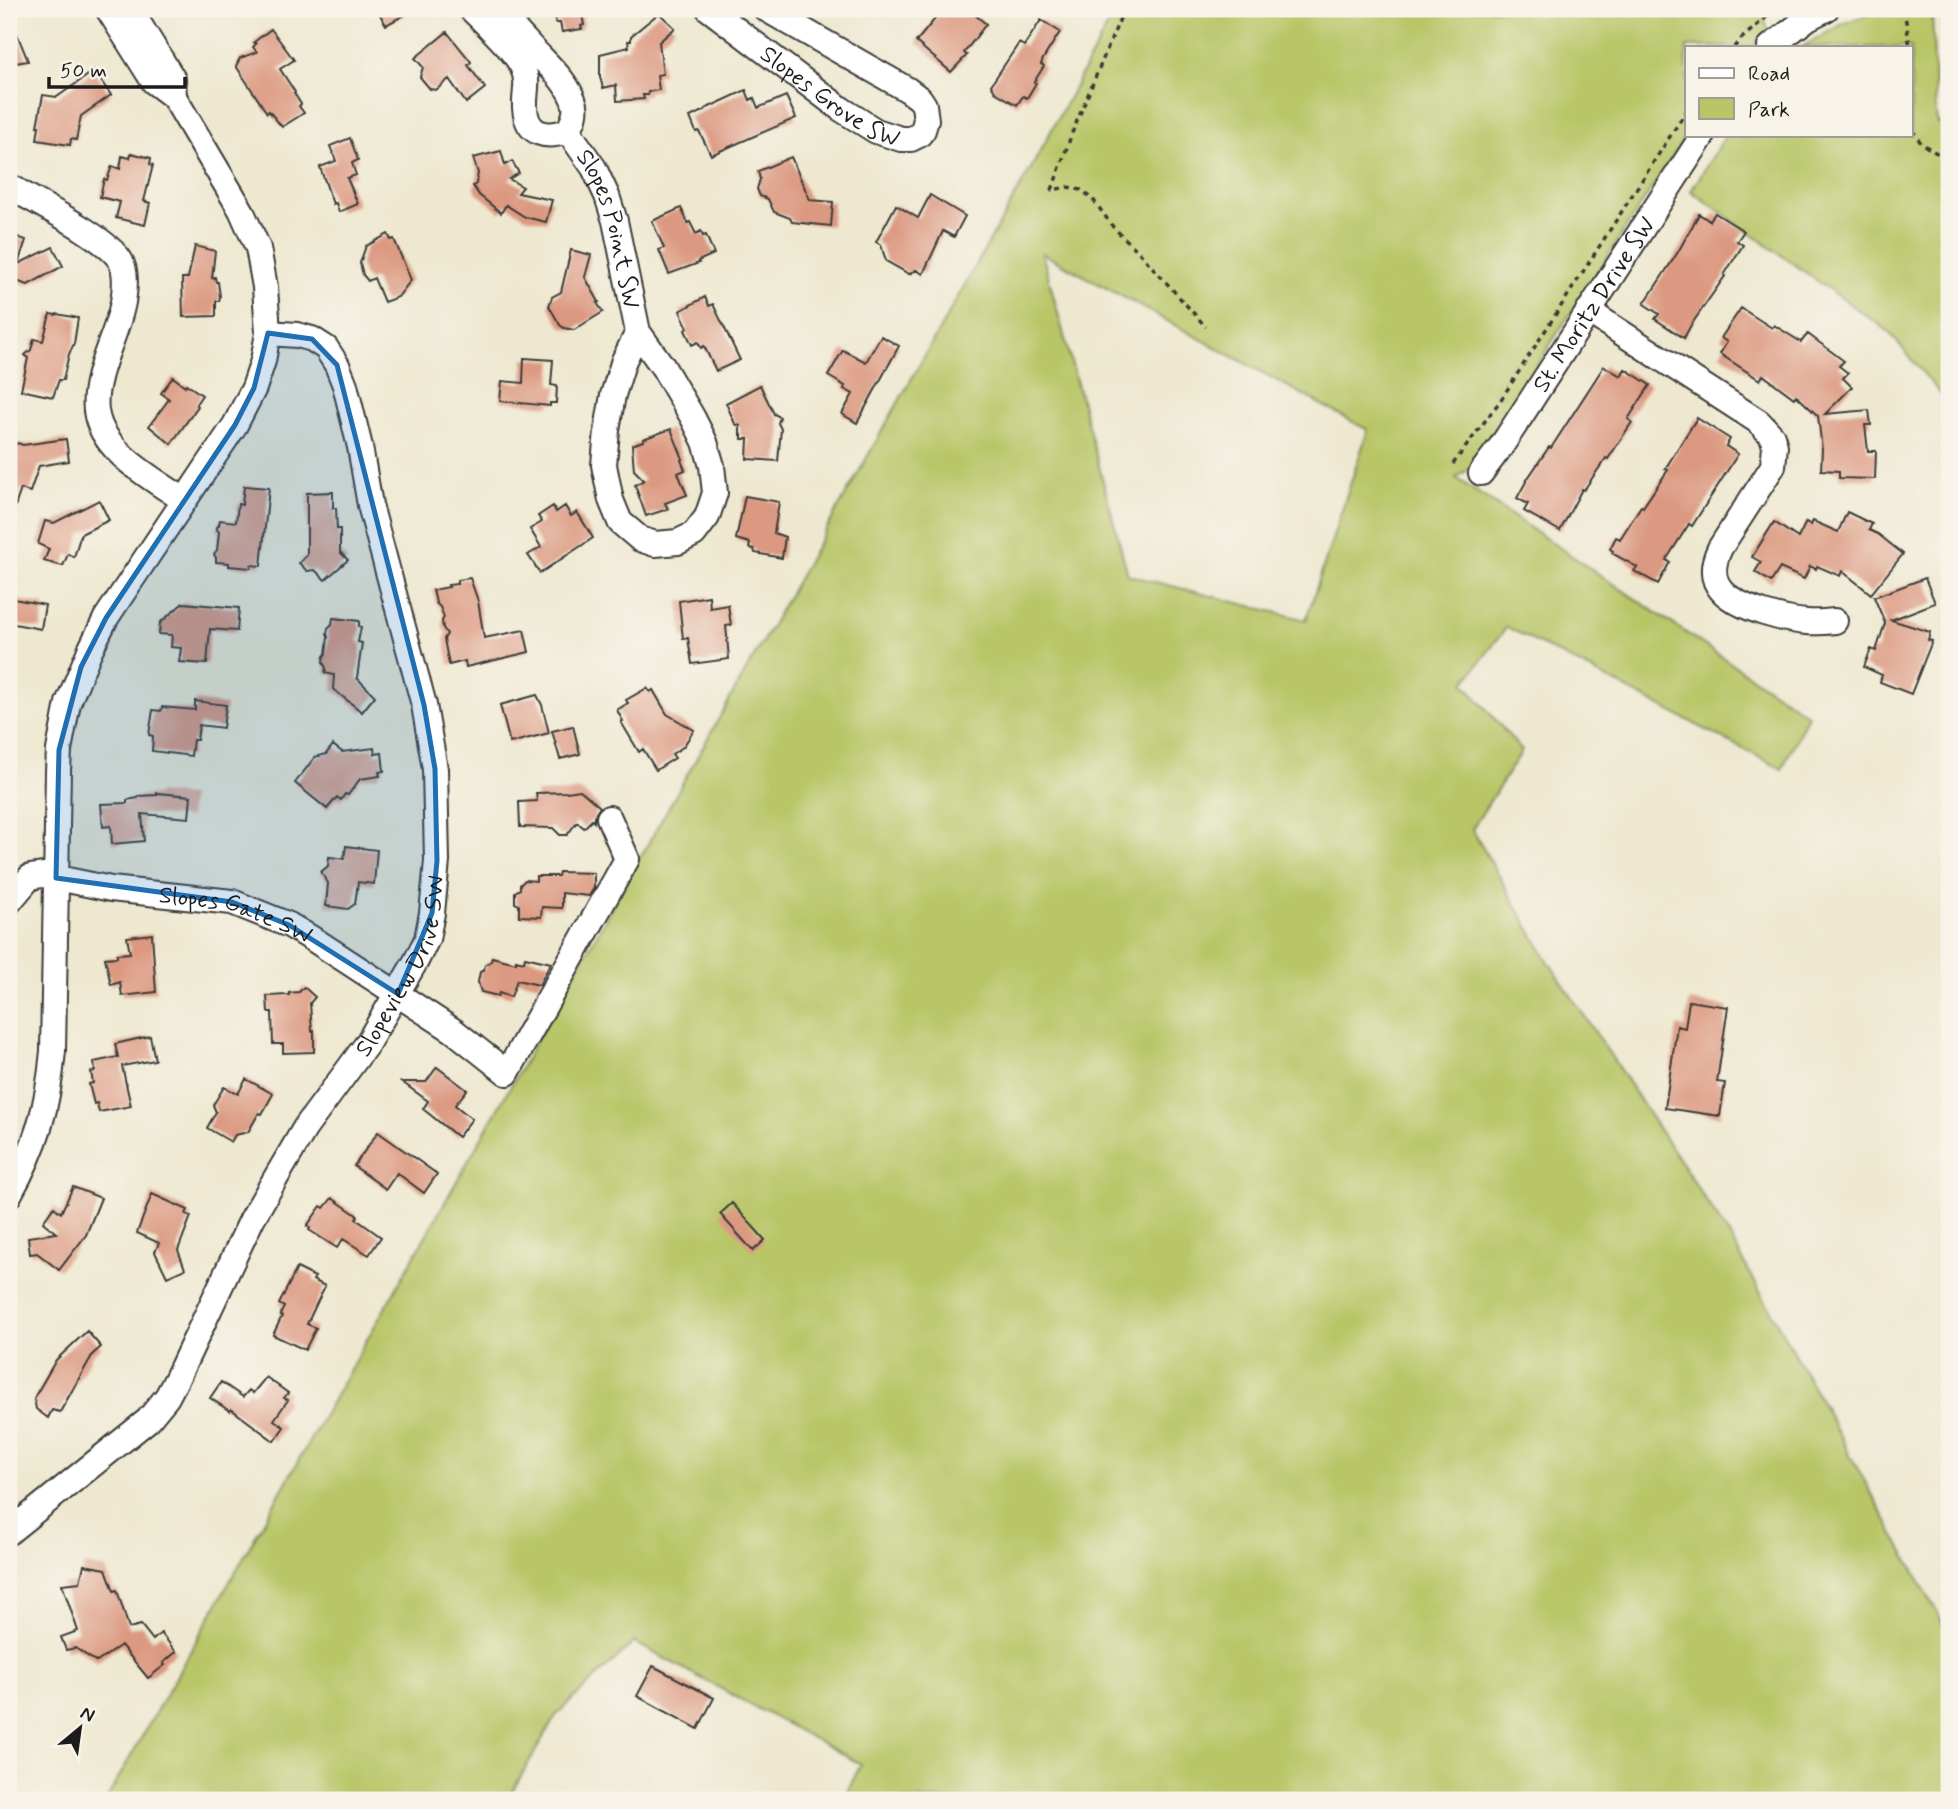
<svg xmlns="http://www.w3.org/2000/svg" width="1958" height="1809" font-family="Mynerve,sans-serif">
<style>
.green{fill:#b8c668;stroke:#6a7142;stroke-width:2;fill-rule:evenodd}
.building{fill:#dc9981}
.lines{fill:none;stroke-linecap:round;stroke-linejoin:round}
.minor-casing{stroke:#3c3b37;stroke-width:28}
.path{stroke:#3c3b37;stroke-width:3.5;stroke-dasharray:5 5;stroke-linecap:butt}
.minor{stroke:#fff;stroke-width:24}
.marked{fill:#1f6fb2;fill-opacity:0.2;stroke:#1f6fb2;stroke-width:5;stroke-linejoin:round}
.labels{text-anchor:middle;stroke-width:7;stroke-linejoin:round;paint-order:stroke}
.street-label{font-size:24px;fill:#1c1c1c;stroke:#f7f3e8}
</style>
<rect width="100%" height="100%" fill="#f7f3e8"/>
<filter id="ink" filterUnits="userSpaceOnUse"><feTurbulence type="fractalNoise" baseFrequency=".0143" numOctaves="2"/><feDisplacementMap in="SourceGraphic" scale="14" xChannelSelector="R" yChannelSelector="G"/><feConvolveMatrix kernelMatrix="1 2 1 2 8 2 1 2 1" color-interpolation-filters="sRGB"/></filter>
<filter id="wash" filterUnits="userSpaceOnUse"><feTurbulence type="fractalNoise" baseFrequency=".00686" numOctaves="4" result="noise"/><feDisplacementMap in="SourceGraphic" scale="28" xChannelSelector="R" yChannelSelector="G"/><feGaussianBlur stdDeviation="1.57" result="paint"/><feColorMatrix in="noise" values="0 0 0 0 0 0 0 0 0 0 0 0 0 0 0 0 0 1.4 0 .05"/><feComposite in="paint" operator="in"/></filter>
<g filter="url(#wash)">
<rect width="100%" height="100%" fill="#eee8d0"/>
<path class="green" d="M1086 9H1762L1768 31 1752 47H1687V134L1470 468 1456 478 1808 715 1782 769 1507 627 1464 683 1522 751 1472 829 1545 956 1730 1237 1949 1634V1800H843L861 1764 634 1642 557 1714 507 1800H106L1035 161 1109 23ZM1042 253 1368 430 1306 620 1128 575Z
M1883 9H1932L1936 117 1938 123H1949V404L1888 331 1691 191 1726 135H1911V47H1802L1843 24Z"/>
<g id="blocks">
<path class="building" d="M377 9H416L386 25Z
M554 9H581L584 25 581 26 582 29 562 32 560 23H556Z
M943 9H968L986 24 964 53 967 55 951 72 916 42Z
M659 13 675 28 659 42 663 74 657 75 659 90 648 92V95H643L644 99 617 101 616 85 603 88 600 77V54L629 47 628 41H631V36Z
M9 14 28 61 9 64Z
M1041 20 1060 32 1043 59 1041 64 1044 66 1034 82 1036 83 1027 98 1023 96 1017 105 995 92 991 85 1019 43 1024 46Z
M271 29 294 60 280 69 295 92 294 93 301 104 299 106 304 113 282 127 269 111 267 113 236 66 240 58 257 52 253 47 256 44 254 42Z
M447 32 471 62 468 65 485 88 466 103 449 79 436 90 430 89 420 77 423 67 415 58Z
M94 71 111 95 81 116 76 140 71 139 70 145 37 140 39 126H37L43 95 57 97Z
M746 90 750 100 754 98 758 108 786 96 796 118 711 155 699 131 696 132 690 117 705 110V109Z
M350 138 358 160 352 163 356 175 347 178 358 204 339 212 336 203 333 204 320 167 336 161 330 146Z
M501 151 505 165 512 161 519 173 509 179 523 187 518 193 552 200 546 222 525 217 506 205 501 213 479 195 473 186 476 184 478 173 473 158Z
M131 153 151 158 150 164 153 165 144 201 150 203 145 225 116 218 120 202 100 197 104 179 107 180 112 166 120 169 122 156 130 158Z
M791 157 810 200 833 202 831 226 792 222 790 218 774 212 768 199 760 196 757 189 760 179 758 171Z
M930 195 965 216 954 237 943 231 923 274 916 270 909 274 886 261 881 245 876 242 896 205 918 218Z
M681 208 688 223 690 222 696 234 701 231 703 236 706 235 714 254 698 261 699 263 669 274 659 250 664 248 652 221Z
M1715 213 1744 231 1737 241 1743 245 1724 275 1725 276 1691 325 1684 338 1655 319 1659 314 1644 304 1678 252 1699 214 1710 221Z
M9 234 26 240 18 264 53 247 63 266 28 285 13 280 12 283H9Z
M388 234 391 240 394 239 411 280 398 297 384 302 374 278 368 281 363 275 360 263 366 246Z
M195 246 215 251 212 278 215 277 216 282H218L220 297 219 301H216V316L183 317 182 278H188Z
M571 250 591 255 585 277 599 302 597 303 603 312 574 330 564 328 560 325 549 306 552 297 561 292Z
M705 297 709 306 713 304 740 360 716 371 704 346 701 348 698 342 692 345 685 330 688 328 680 311Z
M1741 308 1772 328 1774 325 1801 342 1808 334 1844 361 1839 366 1848 373 1843 378 1852 387 1825 414 1869 410 1871 425H1865L1868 451H1876L1875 479 1839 478V471L1821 470 1822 449 1818 416 1796 395 1794 398 1763 375 1760 380 1720 354 1727 342 1721 338Z
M50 314 56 315 57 314 78 318 74 344 69 354 63 380H59L53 397 21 390 28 358 25 355 31 350 34 339 43 341Z
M881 336 899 346 857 423 842 414 853 394 844 389 845 386 828 376 843 350 866 362Z
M524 358 553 360 551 385 557 386 556 403H550V406L500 401 502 381 523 383Z
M1604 366 1621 376 1625 369 1650 385 1628 419 1632 422 1608 459 1606 458 1584 490 1582 489 1560 531 1524 511 1528 504 1517 498 1528 478 1549 447 1551 448Z
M173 377 185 386 186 384 202 395 196 404 198 406 171 444 149 426 169 399 161 393Z
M760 385 774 414 780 417 778 423 781 429 778 461 747 459 748 439H742V435H740V426L735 424 726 403Z
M1697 418 1730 439 1726 446 1738 454 1692 526 1689 524 1666 560 1670 562 1658 584 1634 571 1637 567 1612 553 1613 551 1610 549 1616 537 1620 539 1641 506 1643 507 1668 470 1665 469Z
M671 429 683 459 681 460 685 470 678 473 687 495 665 503 668 509 646 516 635 485 644 480 634 470 632 445 643 441V439Z
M66 439 69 461 39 466 30 492 21 489 11 518 9 517V449L18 443 23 445Z
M244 486 269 488 261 566 251 565V568L229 566V563L216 562V558L214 554 217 550 219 532 216 528 219 525 220 520 236 522 238 504 242 505Z
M333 492V508H336L337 529H340V552L348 560 325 580 315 570 307 571 299 563 307 555V493Z
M745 496 779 502 774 533 785 537 782 558 755 553 754 549 749 548 750 543 736 539Z
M99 500 109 520 81 534 74 557 68 554 63 566 44 561 49 549 38 544 45 521 54 523Z
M553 506 556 512 565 506 571 516 577 512 593 538 540 573 528 555 541 547 530 529 542 522 538 516Z
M1847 512 1872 524 1869 530 1878 534 1903 554 1871 594 1842 571 1840 576 1817 566 1816 569 1810 566 1804 579 1780 568 1771 582 1755 572 1761 562 1752 557 1774 522 1798 538 1806 522 1811 525 1813 521 1838 532Z
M470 578 478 601 484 638 524 630 529 652 466 667 465 661 449 665 444 639 447 634 443 628 442 621 444 617 440 607 436 603 433 590 449 587 448 585 457 584V580Z
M1925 578 1935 603 1891 620 1930 632 1928 640 1932 641 1911 694 1880 682 1882 675 1864 667 1871 649 1876 651 1885 623 1874 597Z
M709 596 710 608 728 605 731 625 726 626 729 659 692 664 688 638 683 639 679 601Z
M9 598 45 605 41 629 9 623Z
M183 603 239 608 237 631 210 629 207 664 179 662 181 648 171 647 172 635 159 634 160 623Z
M333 618 359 621V626L361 627 358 642 362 643 357 678 375 696 362 712 333 689 334 675 325 673 326 668 323 662 324 656 326 654 328 637 327 634 328 628 332 624Z
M647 688 650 692 653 690 667 714 694 730 683 747 672 754 675 758 656 770 643 749 639 752 621 722 623 721 617 710 628 703 626 700Z
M537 695 542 705 549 733 510 743 500 705Z
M195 701 226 705 223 728 199 725 197 740H193L191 756 152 751 153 736 149 735 153 710 161 711 162 707 195 710Z
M573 726 580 754 560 759 552 731Z
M333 745 342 752 374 748 375 754 382 753 384 771 379 772 380 776 360 779 348 795 345 794 341 800 337 797 327 809 295 783 315 757 326 754Z
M580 790 600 807 594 816V822L592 820 584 828 577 822 567 835H560L553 828 520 827 519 802 537 801 536 793 567 792Z
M157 793 191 796 189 818 142 814 144 841 112 844 111 826 103 827 101 804 127 803V800L138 798V796L157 795Z
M346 846 377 850 374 884 358 882 355 904 348 909 326 906 328 883 321 872 328 866 329 857 344 859Z
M559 872 594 873V888L589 896 562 893V908L542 907 541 917 519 916V905L515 903V892L520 889V885L525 880 536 881V876H558Z
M152 934 156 992 122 996 120 982 111 985 105 958 117 957V954L130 953 127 937Z
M492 957 516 963V960L524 962 525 957 551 963 539 985 517 980 511 997 499 993 498 996 481 992 478 982 480 972 484 970 485 965 491 961Z
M304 987 315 997 310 1003 312 1031 314 1030V1052L283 1053V1044H273L272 1012H268L267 996 289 995V993L299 992Z
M1689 1001 1728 1007 1717 1082 1725 1083 1720 1116 1665 1108 1677 1026 1685 1028Z
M150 1036 155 1060 122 1066 131 1106 99 1112 97 1103 94 1104 89 1084 93 1083 91 1072 95 1071 94 1062 118 1057 115 1044Z
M437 1067 467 1090 455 1105 472 1119 458 1137 423 1109 428 1101 402 1082H426Z
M246 1079 273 1094 262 1114 259 1113 248 1132 235 1135 231 1142 207 1128 216 1112 213 1105 224 1087 238 1094Z
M378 1132 437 1174 424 1193 397 1173 386 1189 354 1166Z
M73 1187 101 1198 86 1235 59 1270 37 1253 30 1254 28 1237 56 1233 43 1222 54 1207 61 1213Z
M152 1194 188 1210 186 1214 191 1216 178 1250 185 1269 167 1277 155 1252 159 1243 137 1233Z
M332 1198 358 1216 356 1219 381 1237 369 1255 343 1239 337 1248 309 1230 310 1228 307 1226 321 1206 324 1208Z
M732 1203 765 1240 753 1251 720 1214Z
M297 1268 315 1277 313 1280 325 1286 307 1324 316 1328 305 1350 273 1335 282 1316 280 1315 284 1307 279 1304Z
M87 1331 101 1347 93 1354 60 1412 52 1410 48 1418 36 1409 34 1398 56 1360Z
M266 1377 288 1393 284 1398 288 1400 274 1420 284 1427 274 1441 231 1409 230 1411 210 1398 221 1382 243 1397 249 1390 253 1393Z
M84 1565 106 1569 114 1591 117 1590 129 1628 141 1625 153 1640 161 1633 176 1652 163 1663 165 1665 148 1678 121 1645 97 1662 75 1648 66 1650 61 1637 78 1631 62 1584 80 1582Z
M653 1666 714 1698 698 1729 637 1696Z"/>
</g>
</g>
<g filter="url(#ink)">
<use href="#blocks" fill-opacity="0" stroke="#3c3b37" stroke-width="2"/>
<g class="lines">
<g class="minor-casing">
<g id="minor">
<path d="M130 9 173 79 174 97"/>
<path d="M471 9C483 21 515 51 522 66 530 83 524 91 525 108 527 136 547 138 568 131 572 123 577 115 575 105 569 83 548 65 533 49 520 35 508 22 495 9"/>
<path id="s1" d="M709 9 841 109 876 131 901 139H911L919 135 923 130 926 120 924 105 920 99 908 90 766 9"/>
<path d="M1770 47 1808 18 1826 9"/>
<path id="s2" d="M568 131 594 168 607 196 615 221 638 332 624 360 613 395 607 430 604 465 611 500 620 522 640 539 655 544 678 542 694 534 707 517 715 493 712 466 705 442 693 418 663 367 638 332"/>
<path d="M9 186C35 202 106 237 120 260 127 271 125 289 123 302 118 329 105 352 99 378 96 390 94 404 97 416 105 453 154 480 184 500"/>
<path d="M1588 311 1759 422 1772 436 1775 446 1773 466 1720 548C1701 587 1730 602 1764 613 1777 617 1793 621 1807 622 1816 623 1826 622 1835 621"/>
<path id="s3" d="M1481 473 1502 445 1703 135"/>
<path id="s4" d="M9 902 30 877 43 875 111 889 232 902 289 925 316 941 454 1031 507 1073 627 859 609 818"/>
<path d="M9 1195C37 1146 48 1107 53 1051L58 771 59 750 68 703 90 650 106 618 235 425 254 388 263 361 268 333 265 287 258 248 241 210 174 97 154 82 108 9"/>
<path id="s5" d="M9 1532 148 1420 167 1397 178 1376 252 1219 274 1181 305 1128 367 1044 416 961 427 939 432 913 437 861 435 769 424 705 370 505 360 447 345 385 337 365 326 348 312 339 297 335 268 333"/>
</g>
</g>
<path class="path" d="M1124 9 1072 133 1052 190 1068 187 1081 190 1092 198 1113 227 1137 250 1206 327
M1904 9 1910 47
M1734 47 1741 39 1776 9
M1911 50 1913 131 1921 143 1949 161
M1453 464 1500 401 1687 110"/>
<use href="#minor" class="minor"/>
</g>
</g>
<path class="marked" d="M268 333 312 339 337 365 424 705 435 769 437 861 432 913 398 994 289 925 232 902 56 878 59 750 81 667 106 618 235 425 254 388Z"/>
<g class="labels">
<g class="street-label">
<text dy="8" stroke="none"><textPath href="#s1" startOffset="150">Slopes Grove SW</textPath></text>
<text dy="8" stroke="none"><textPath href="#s2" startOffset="108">Slopes Point SW</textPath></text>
<text dy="8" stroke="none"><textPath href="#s3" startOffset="203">St. Moritz Drive SW</textPath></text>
<text dy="8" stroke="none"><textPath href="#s4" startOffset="243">Slopes Gate SW</textPath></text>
<text dy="8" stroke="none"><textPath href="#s5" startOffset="702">Slopeview Drive SW</textPath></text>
</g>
</g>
<rect width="1958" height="1809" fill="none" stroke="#f7f3e8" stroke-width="35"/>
<rect x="1685" y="46" width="228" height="91" fill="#f7f3e8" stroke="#9f9d96" stroke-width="2"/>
<rect x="1699" y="68" width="35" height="10" fill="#ffffff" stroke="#9f9d96" stroke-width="2"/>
<text x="1748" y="80" font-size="21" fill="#1c1c1c">Road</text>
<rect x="1699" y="98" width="35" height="21" fill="#b8c668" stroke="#9f9d96" stroke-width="2"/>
<text x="1748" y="116" font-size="21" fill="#1c1c1c">Park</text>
<g transform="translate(80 1728) rotate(29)" stroke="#f7f3e8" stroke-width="5" paint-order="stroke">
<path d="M0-5L12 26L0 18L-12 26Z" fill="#1c1c1c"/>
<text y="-10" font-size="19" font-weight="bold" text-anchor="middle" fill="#1c1c1c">N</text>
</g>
<path d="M49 77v10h136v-10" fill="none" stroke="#1c1c1c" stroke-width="3.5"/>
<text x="60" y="77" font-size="21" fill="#1c1c1c" stroke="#f7f3e8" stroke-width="5" paint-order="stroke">50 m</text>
</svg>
